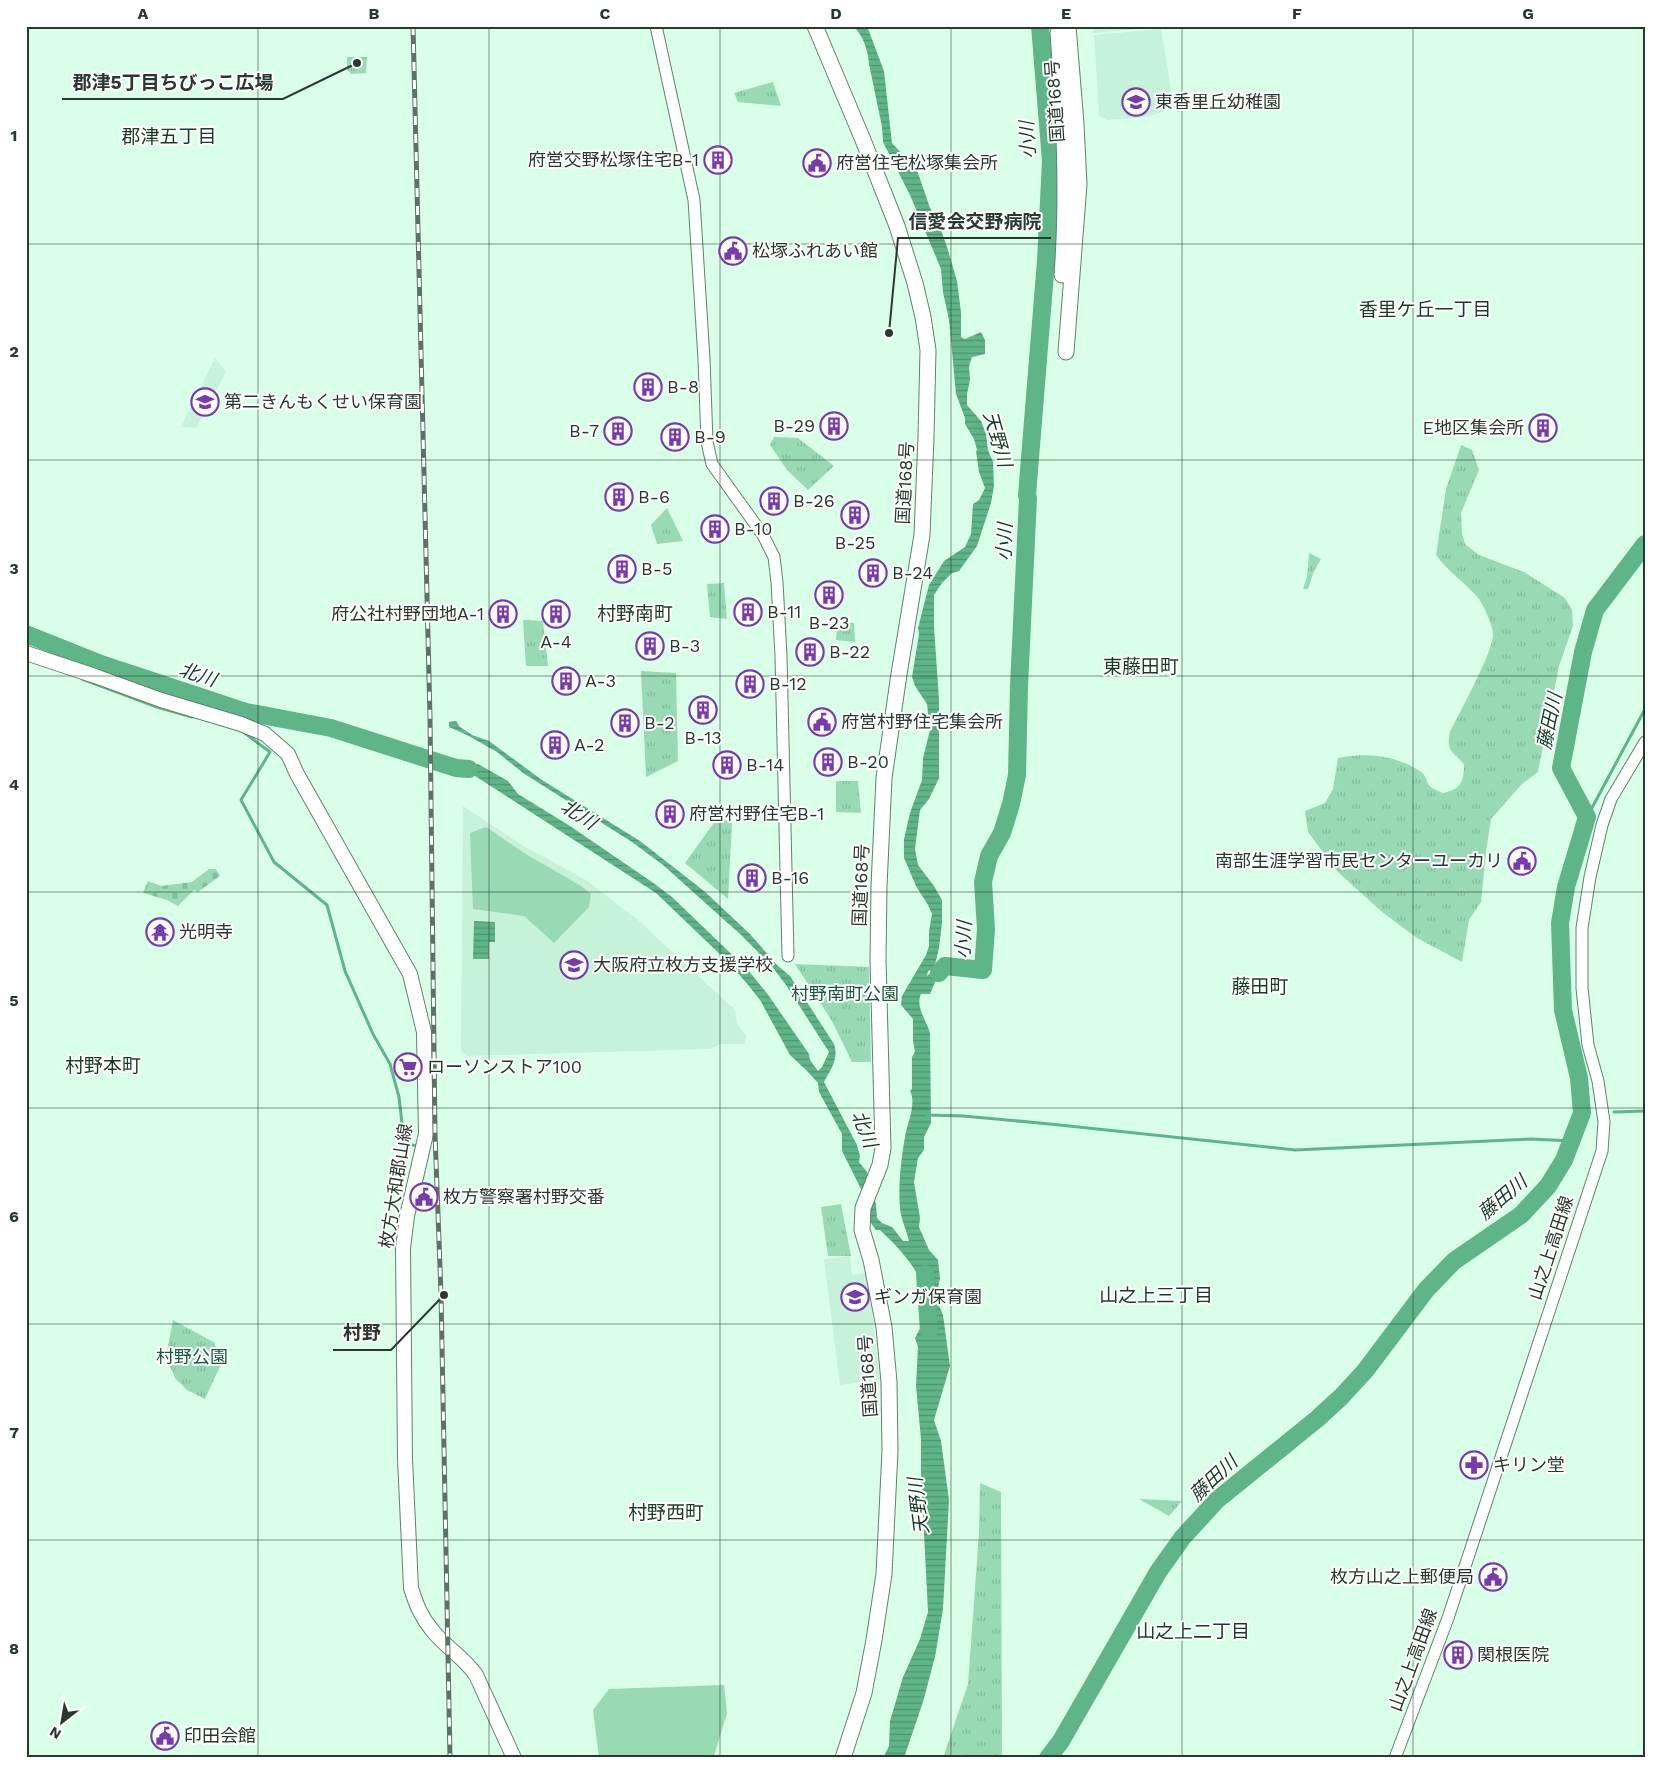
<svg xmlns="http://www.w3.org/2000/svg" width="1671" height="1784" font-family="'Work Sans','Noto Sans JP',sans-serif">
<style>
.built{fill:#c6f2d8}
.grass{fill:url(#grass-tufts)}
.cemetery{fill:url(#cemetery-stones)}
.garden{fill:#97dab4}
.water{fill:url(#water-rules)}
.lines{fill:none;stroke-linecap:round;stroke-linejoin:round}
.stream{stroke:#5eb587;stroke-width:3}
.river{stroke:#5eb587;stroke-width:18}
.tertiary-casing{stroke:#60826f;stroke-width:13}
.primary-casing{stroke:#60826f;stroke-width:16}
.trunk-casing{stroke:#60826f;stroke-width:17}
.tertiary{stroke:#fff;stroke-width:11}
.primary{stroke:#fff;stroke-width:14}
.trunk{stroke:#fff;stroke-width:15}
.rail-casing{stroke:#5d7265;stroke-width:5}
.rail{stroke:#fff;stroke-width:3;stroke-dasharray:9;stroke-linecap:butt}
.grid{fill:none;stroke:#2a3930;stroke-width:1;stroke-opacity:0.55}
.labels{text-anchor:middle;stroke-width:4;stroke-linejoin:round;paint-order:stroke}
.street-label{font-size:18px;fill:#2a3930;stroke:#fff}
.poi-label{font-size:18px;fill:#2a3930;stroke:#fff;text-anchor:start}
.park-label{font-size:18px;fill:#17593b;stroke:#fff}
.neighbourhood-label{font-size:19px;fill:#1a3a29;stroke:#fff}
.water-label{font-size:19px;font-style:italic;fill:#153b28;stroke:#fff}
.leader{fill:none;stroke:#2a3930;stroke-width:2}
.callout-dot{fill:#2a3930;stroke:#fff;stroke-width:2}
.callout-label{font-size:19px;text-anchor:middle;font-weight:bold;fill:#2a3930;stroke:#fff;stroke-width:4;stroke-linejoin:round;paint-order:stroke}
.neatline{fill:none;stroke:#2a3930;stroke-width:2}
.grid-label{font-size:16px;text-anchor:middle;font-weight:bold;fill:#2a3930}
</style>
<defs>
<pattern id="grass-tufts" width="24" height="20" patternUnits="userSpaceOnUse" patternTransform="scale(1.25)"><rect width="24" height="20" fill="#97dab4"/><path d="M3 7l-1-3M5 7V3M7 7l1-3M15 17l-1-3M17 17v-4M19 17l1-3" fill="none" stroke="#82bc9b"/></pattern>
<pattern id="cemetery-stones" width="16" height="16" patternUnits="userSpaceOnUse" patternTransform="scale(1.25)"><rect width="16" height="16" fill="#97dab4"/><path d="M2 7V4a2 2 0 0 1 4 0v3zM10 15v-3a2 2 0 0 1 4 0v3z" fill="#82bc9b"/></pattern>
<pattern id="water-rules" width="6" height="5" patternUnits="userSpaceOnUse" patternTransform="scale(1.25)"><rect width="6" height="5" fill="#5eb587"/><path d="M0 2.5h6" fill="none" stroke="#4e946f"/></pattern>
</defs>
<rect width="100%" height="100%" fill="#d9ffe8"/>
<path class="built" d="M1092 26H1161V27L1093 33Z
M1161 29 1174 107 1148 117 1107 120 1099 116 1094 35Z
M215 358 226 372 196 428 181 427Z
M463 806 522 845 586 880 638 920 735 1010 737 1023 746 1036 745 1044H721L710 1049 466 1056 461 1050Z
M850 1256 852 1275 867 1273 880 1380 840 1385 824 1259Z"/>
<path class="grass" d="M347 57H367L366 73 351 74 347 69Z
M773 82 781 106 738 102 734 93Z
M774 437 798 438 834 466 808 490 787 470 770 445Z
M1461 445 1472 450 1479 470 1461 513 1462 534 1465 544 1479 555 1524 572 1565 598 1572 610 1573 626 1559 666 1538 772 1522 784 1491 819 1486 852 1481 902 1469 920 1462 962 1417 938 1382 912 1338 872 1308 832 1305 811 1325 803 1333 789 1338 758C1366 752 1397 755 1421 772 1426 775 1426 781 1429 785 1432 789 1439 791 1443 793 1461 789 1464 782 1464 764 1452 751 1446 751 1450 732 1459 714 1494 650 1493 634 1493 626 1484 606 1479 599 1466 583 1448 572 1436 555L1446 489Z
M667 508 683 541 657 544 651 525Z
M1309 553 1321 559 1314 571 1308 589H1303L1307 577Z
M724 583 727 619 710 617 707 584Z
M523 620 543 621 548 666H526Z
M843 622 854 623 855 642 836 640 837 627Z
M641 671 676 673 678 761 646 777Z
M836 781H858L861 813 836 812Z
M718 817 732 823 728 899 685 863Z
M795 964 869 967 871 1062H852L832 1021Z
M841 1204 851 1256H828L821 1207Z
M173 1320 215 1343 216 1357 223 1360 205 1399 187 1390 175 1378 166 1357Z
M980 1483 1001 1492 1002 1758H943L968 1684 979 1533Z
M1139 1499 1182 1501 1169 1516Z"/>
<path class="cemetery" d="M209 869H216L220 876 198 892 194 890 178 906 167 900 143 893 148 881 161 886 192 882Z"/>
<path class="garden" d="M486 827 524 853 581 886 591 894 589 907 554 943 524 916 473 909 470 833Z
M724 1685 727 1713 714 1756 599 1758 593 1710 609 1689Z"/>
<path class="water" d="M853 26H867L884 71 892 143 917 170 930 208 941 230 948 250 957 281 961 312V337L965 339 981 332 985 340V354L972 357 969 366 970 380 967 394V405L981 421 986 434 988 450 993 462 994 486 991 503 977 546 959 571 952 573 942 583 934 595V627L939 699V778L929 799 920 810 915 849 918 865 934 886 942 900V923L939 948 934 969 928 971 927 976 942 963 958 964V969H947L937 978 930 994H921C915 1007 927 1021 930 1033L931 1123 924 1137V1150L918 1158 914 1182 920 1218 919 1227 929 1250 938 1260 940 1278 936 1298 943 1315 950 1366 934 1420 941 1441 949 1500 943 1609 935 1657 923 1702 904 1758H883L889 1746 890 1721 903 1677 920 1639 928 1612 921 1474V1439L916 1386 918 1347 915 1338C920 1328 927 1316 928 1305 929 1301 927 1297 926 1293 917 1267 900 1249 880 1230H876L871 1223 863 1193 842 1151V1134L819 1092 818 1083 808 1072 790 1055 760 1000 749 986 728 962 656 893 472 774 446 767 447 761 462 766 478 764 508 781 518 794 570 826 652 882 672 897 748 970 769 996 809 1054 810 1060 818 1071 822 1067 829 1052 786 985 770 964 740 934 663 865 632 842 523 773 497 752 467 735 449 727V722L456 721 460 727 472 735 489 741 542 780 640 841 704 891 750 934 777 965 790 976 834 1044C839 1060 831 1068 824 1082L857 1145 860 1156 859 1162 867 1172 876 1204 877 1218 882 1223 892 1227 903 1241H909C907 1232 903 1224 901 1215 897 1192 901 1160 905 1137 907 1123 917 1104 910 1091L912 1089V1057L915 1052 913 1041V1019L901 1005 902 996 926 955 929 946V931L932 914 928 905 916 886 904 858V839L910 813 922 780 923 758 930 730 927 704 915 686 912 677 919 634 918 628 929 585 944 561 965 547 971 534 973 504 979 500 985 488 979 472 976 451 977 450 974 439 965 424V418L956 394 949 320 943 292 941 269 910 195 883 142 882 127 869 64C868 50 863 35 853 26Z
M474 921 495 922V942H489V959H473Z"/>
<g class="lines">
<path class="stream" d="M82 679 157 707 192 717
M242 731 270 752 241 800 274 862 327 905 345 971 373 1034 390 1064 399 1097 403 1132 401 1143 418 1146
M1587 817 1645 709
M1614 1112 1644 1111
M927 1115 963 1116 1050 1124 1295 1150 1531 1139 1572 1141"/>
<path class="river" d="M26 634 101 664 246 712 331 728 456 768 469 769
M939 973 945 966 983 970 986 929 983 882 989 856 1002 833 1011 804 1017 775 1019 686 1028 498 1027 495 1046 261 1051 161 1040 26
M925 1274 929 1330
M1048 1758 1061 1741 1158 1572 1183 1537 1217 1500 1317 1419 1341 1397 1365 1371 1426 1290 1454 1261 1521 1215 1548 1186 1564 1160 1582 1113 1579 1078 1563 1010 1560 923 1566 887 1587 817 1561 768 1583 652 1595 610 1645 544"/>
<g class="tertiary-casing">
<path id="tertiary" d="M656 26 694 200 704 359 707 442 712 464 763 535 774 557 777 582 781 656 788 956
M1395 1758 1448 1618 1602 1151 1604 1122 1598 1081 1588 1045 1582 988V928L1590 877 1602 825 1611 799 1645 742"/>
</g>
<g class="primary-casing">
<path id="primary" d="M26 653 95 676 161 700 241 724 265 734 288 754 297 774 410 974 424 1032 426 1134 407 1216 403 1248 405 1459 411 1588C416 1604 421 1617 432 1630 445 1647 464 1657 476 1675L514 1758"/>
</g>
<g class="trunk-casing">
<path id="trunk" d="M815 26 863 140 897 226 915 283 923 317 928 350 926 437 922 535 899 674 884 778 879 886 878 959 883 1148 880 1165 863 1208 862 1230 871 1260 884 1327 889 1382 890 1451 884 1574 874 1640 864 1693 843 1758
M1058 33C1064 114 1068 194 1062 275
M1066 352 1079 184 1076 124 1068 26"/>
</g>
<use href="#tertiary" class="tertiary"/>
<use href="#primary" class="primary"/>
<use href="#trunk" class="trunk"/>
<g class="rail-casing">
<path id="rail" d="M413 26 430 718 435 1134 441 1294 450 1758"/>
</g>
<use href="#rail" class="rail"/>
</g>
<path class="grid" d="M258 26V1758M489 26V1758M720 26V1758M951 26V1758M1182 26V1758M1413 26V1758M26 244H1645M26 460H1645M26 676H1645M26 892H1645M26 1108H1645M26 1324H1645M26 1540H1645"/>
<defs>
<g id="school-ring" transform="scale(1.4375)"><circle r="9.5" fill="#fff" stroke="#793aaf" stroke-width="1.5"/><path d="M0-5L7-2L0 1L-7-2ZM-4 1L0 2.5L4 1V4Q0 6-4 4Z" fill="#793aaf"/></g>
<g id="building-ring" transform="scale(1.4375)"><circle r="9.5" fill="#fff" stroke="#793aaf" stroke-width="1.5"/><path d="M-4-6H4V6H1V3H-1V6H-4ZM-2.5-4.3h1.7v1.8h-1.7ZM.8-4.3h1.7v1.8H.8ZM-2.5-1h1.7V.8h-1.7ZM.8-1h1.7V.8H.8Z" fill="#793aaf"/></g>
<g id="civic-ring" transform="scale(1.4375)"><circle r="9.5" fill="#fff" stroke="#793aaf" stroke-width="1.5"/><path d="M-.6-6.5H3V-4.5H.6V-3L4-1V1h2V6H-6V1h2V-1L-.6-3ZM-1.2 2.5V6h2.4V2.5Z" fill="#793aaf"/></g>
<g id="temple-ring" transform="scale(1.4375)"><circle r="9.5" fill="#fff" stroke="#793aaf" stroke-width="1.5"/><path d="M0-6L5-2H3V0L6.5 2.5H4V6H1.5V3h-3V6H-4V2.5H-6.5L-3 0V-2H-5Z" fill="#793aaf"/></g>
<g id="supermarket-ring" transform="scale(1.4375)"><circle r="9.5" fill="#fff" stroke="#793aaf" stroke-width="1.5"/><path d="M-6-5.5h2.5l.6 2H6L4.5 2H-2.5L-4.4-4H-6ZM-1.5 3.2a1.3 1.3 0 1 0 .1 0ZM3 3.2a1.3 1.3 0 1 0 .1 0Z" fill="#793aaf"/></g>
<g id="pharmacy-ring" transform="scale(1.4375)"><circle r="9.5" fill="#fff" stroke="#793aaf" stroke-width="1.5"/><path d="M-2-6h4v4h4v4h-4v4h-4v-4h-4v-4h4Z" fill="#793aaf"/></g>
</defs>
<g fill-rule="evenodd">
<use href="#school-ring" x="1136" y="102"/>
<use href="#building-ring" x="718" y="160"/>
<use href="#civic-ring" x="817" y="163"/>
<use href="#civic-ring" x="733" y="251"/>
<use href="#building-ring" x="648" y="387"/>
<use href="#school-ring" x="205" y="402"/>
<use href="#building-ring" x="834" y="426"/>
<use href="#building-ring" x="1543" y="428"/>
<use href="#building-ring" x="618" y="431"/>
<use href="#building-ring" x="675" y="437"/>
<use href="#building-ring" x="619" y="497"/>
<use href="#building-ring" x="774" y="501"/>
<use href="#building-ring" x="855" y="515"/>
<use href="#building-ring" x="715" y="529"/>
<use href="#building-ring" x="622" y="569"/>
<use href="#building-ring" x="873" y="573"/>
<use href="#building-ring" x="829" y="595"/>
<use href="#building-ring" x="748" y="612"/>
<use href="#building-ring" x="503" y="614"/>
<use href="#building-ring" x="556" y="614"/>
<use href="#building-ring" x="650" y="646"/>
<use href="#building-ring" x="810" y="652"/>
<use href="#building-ring" x="566" y="681"/>
<use href="#building-ring" x="750" y="684"/>
<use href="#building-ring" x="703" y="710"/>
<use href="#civic-ring" x="822" y="722"/>
<use href="#building-ring" x="625" y="723"/>
<use href="#building-ring" x="555" y="745"/>
<use href="#building-ring" x="828" y="762"/>
<use href="#building-ring" x="727" y="765"/>
<use href="#building-ring" x="670" y="814"/>
<use href="#civic-ring" x="1522" y="861"/>
<use href="#building-ring" x="752" y="878"/>
<use href="#temple-ring" x="160" y="932"/>
<use href="#school-ring" x="574" y="965"/>
<use href="#supermarket-ring" x="408" y="1067"/>
<use href="#civic-ring" x="424" y="1197"/>
<use href="#school-ring" x="855" y="1297"/>
<use href="#pharmacy-ring" x="1474" y="1465"/>
<use href="#civic-ring" x="1493" y="1577"/>
<use href="#building-ring" x="1458" y="1655"/>
<use href="#civic-ring" x="165" y="1736"/>
</g>
<g class="labels">
<g class="street-label">
<text transform="translate(1055 101) rotate(-94)" y="6">国道168号</text>
<text transform="translate(905 483) rotate(-87)" y="6">国道168号</text>
<text transform="translate(861 885) rotate(-88)" y="6">国道168号</text>
<text transform="translate(396 1186) rotate(-81)" y="6">枚方大和郡山線</text>
<text transform="translate(1551 1248) rotate(-72)" y="6">山之上高田線</text>
<text transform="translate(868 1376) rotate(-94)" y="6">国道168号</text>
<text transform="translate(1413 1660) rotate(-70)" y="6">山之上高田線</text>
</g>
<g class="poi-label">
<text x="1155" y="108">東香里丘幼稚園</text>
<text x="699" y="166" text-anchor="end">府営交野松塚住宅B-1</text>
<text x="836" y="169">府営住宅松塚集会所</text>
<text x="752" y="257">松塚ふれあい館</text>
<text x="667" y="393">B-8</text>
<text x="224" y="408">第二きんもくせい保育園</text>
<text x="815" y="432" text-anchor="end">B-29</text>
<text x="1524" y="434" text-anchor="end">E地区集会所</text>
<text x="599" y="437" text-anchor="end">B-7</text>
<text x="694" y="443">B-9</text>
<text x="638" y="503">B-6</text>
<text x="793" y="507">B-26</text>
<text x="734" y="535">B-10</text>
<text x="855" y="549" text-anchor="middle">B-25</text>
<text x="641" y="575">B-5</text>
<text x="892" y="579">B-24</text>
<text x="767" y="618">B-11</text>
<text x="484" y="620" text-anchor="end">府公社村野団地A-1</text>
<text x="829" y="629" text-anchor="middle">B-23</text>
<text x="556" y="648" text-anchor="middle">A-4</text>
<text x="669" y="652">B-3</text>
<text x="829" y="658">B-22</text>
<text x="585" y="687">A-3</text>
<text x="769" y="690">B-12</text>
<text x="841" y="728">府営村野住宅集会所</text>
<text x="644" y="729">B-2</text>
<text x="703" y="744" text-anchor="middle">B-13</text>
<text x="574" y="751">A-2</text>
<text x="847" y="768">B-20</text>
<text x="746" y="771">B-14</text>
<text x="689" y="820">府営村野住宅B-1</text>
<text x="1503" y="867" text-anchor="end">南部生涯学習市民センターユーカリ</text>
<text x="771" y="884">B-16</text>
<text x="179" y="938">光明寺</text>
<text x="593" y="971">大阪府立枚方支援学校</text>
<text x="427" y="1073">ローソンストア100</text>
<text x="443" y="1203">枚方警察署村野交番</text>
<text x="874" y="1303">ギンガ保育園</text>
<text x="1493" y="1471">キリン堂</text>
<text x="1474" y="1583" text-anchor="end">枚方山之上郵便局</text>
<text x="1477" y="1661">関根医院</text>
<text x="184" y="1742">印田会館</text>
</g>
<g class="park-label">
<text x="845" y="1000">村野南町公園</text>
<text x="192" y="1363">村野公園</text>
</g>
<g class="neighbourhood-label">
<text x="169" y="143">郡津五丁目</text>
<text x="1425" y="316">香里ケ丘一丁目</text>
<text x="635" y="620">村野南町</text>
<text x="1141" y="673">東藤田町</text>
<text x="1260" y="993">藤田町</text>
<text x="103" y="1072">村野本町</text>
<text x="1156" y="1302">山之上三丁目</text>
<text x="666" y="1519">村野西町</text>
<text x="1193" y="1638">山之上二丁目</text>
</g>
<g class="water-label">
<text transform="translate(1027 140) rotate(-93)" y="7">小川</text>
<text transform="translate(998 439) rotate(74)" y="7">天野川</text>
<text transform="translate(1004 542) rotate(-88)" y="7">小川</text>
<text transform="translate(198 674) rotate(18)" y="7">北川</text>
<text transform="translate(1549 721) rotate(-78)" y="7">藤田川</text>
<text transform="translate(579 814) rotate(33)" y="7">北川</text>
<text transform="translate(963 940) rotate(-87)" y="7">小川</text>
<text transform="translate(865 1129) rotate(68)" y="7">北川</text>
<text transform="translate(1502 1197) rotate(-40)" y="7">藤田川</text>
<text transform="translate(1213 1478) rotate(-43)" y="7">藤田川</text>
<text transform="translate(918 1506) rotate(-97)" y="7">天野川</text>
</g>
</g>
<path class="leader" d="M357 63L283 99H62M889 333L898 238H1051M444 1295L391 1350H333"/>
<g class="callout-dot">
<circle cx="357" cy="63" r="5"/>
<circle cx="889" cy="333" r="5"/>
<circle cx="444" cy="1295" r="5"/>
</g>
<g class="callout-label">
<text x="173" y="89">郡津5丁目ちびっこ広場</text>
<text x="975" y="228">信愛会交野病院</text>
<text x="362" y="1339">村野</text>
</g>
<rect width="1671" height="1784" fill="none" stroke="#ffffff" stroke-width="55"/>
<g transform="translate(62 1722) rotate(211)" stroke="#ffffff" stroke-width="4" paint-order="stroke">
<path d="M0-4L9 19L0 12L-9 19Z" fill="#2a3930"/>
<text y="-8" font-size="14" font-weight="bold" text-anchor="middle" fill="#2a3930">N</text>
</g>
<rect x="28" y="28" width="1616" height="1728" class="neatline"/>
<g class="grid-label">
<text x="143" y="19">A</text>
<text x="374" y="19">B</text>
<text x="605" y="19">C</text>
<text x="836" y="19">D</text>
<text x="1066" y="19">E</text>
<text x="1297" y="19">F</text>
<text x="1528" y="19">G</text>
<text x="14" y="141">1</text>
<text x="14" y="357">2</text>
<text x="14" y="574">3</text>
<text x="14" y="790">4</text>
<text x="14" y="1006">5</text>
<text x="14" y="1222">6</text>
<text x="14" y="1438">7</text>
<text x="14" y="1654">8</text>
</g>
</svg>
